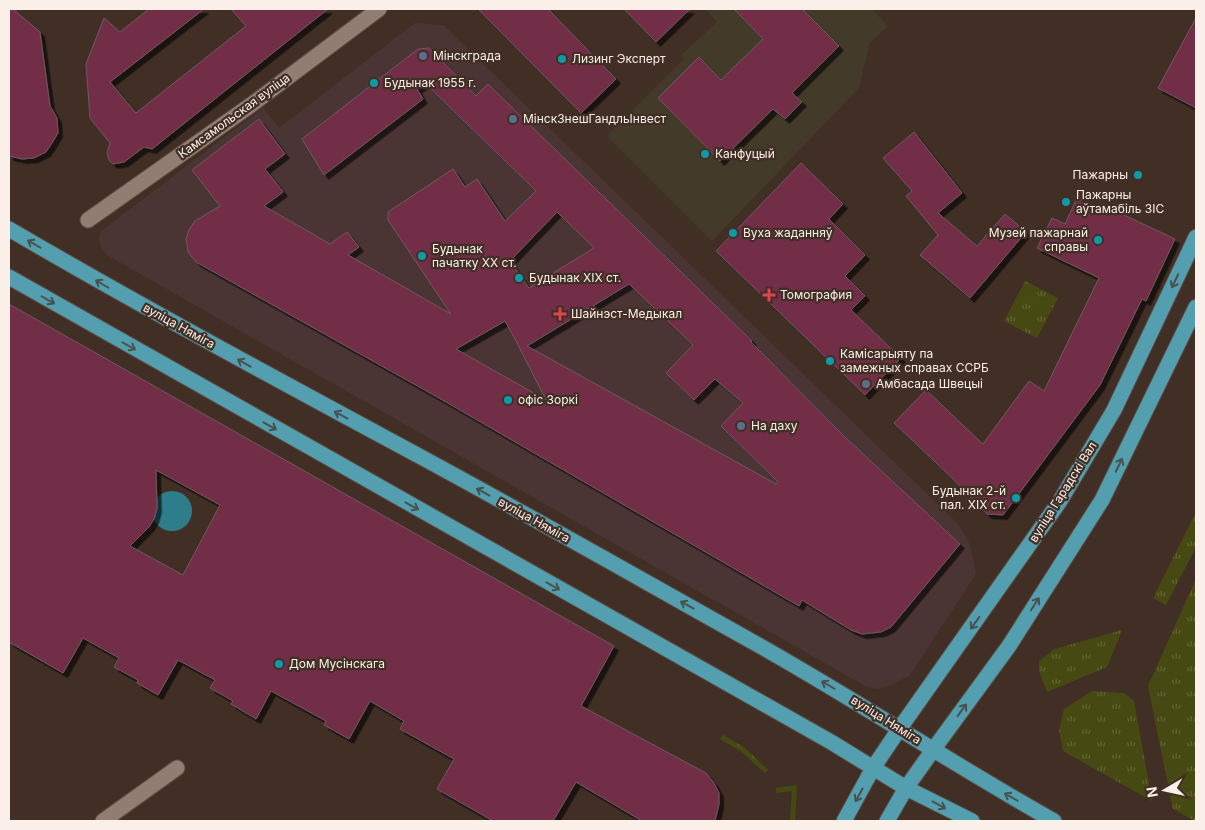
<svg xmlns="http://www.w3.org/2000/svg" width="1205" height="830" font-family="Inter,sans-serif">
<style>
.commercial{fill:#4a3534}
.education{fill:#433a29}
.grass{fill:url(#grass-tufts)}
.water{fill:#2d7e8a}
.building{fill:#722f47;stroke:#6f585f;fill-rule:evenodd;filter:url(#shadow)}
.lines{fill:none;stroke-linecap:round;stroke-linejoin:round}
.street-casing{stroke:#5a4b43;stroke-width:17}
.primary-casing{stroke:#5a4b43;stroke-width:17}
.street{stroke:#927d72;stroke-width:15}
.primary{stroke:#549faf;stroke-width:15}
.oneway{stroke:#47514f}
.service-dot{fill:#5c6f8a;stroke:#412f26;stroke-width:2}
.culture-dot{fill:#0f9aa8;stroke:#412f26;stroke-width:2}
.health-dot{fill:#e0444e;stroke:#412f26;stroke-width:2}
.labels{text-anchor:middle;stroke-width:4.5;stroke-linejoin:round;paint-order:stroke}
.poi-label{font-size:12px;fill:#fbefe9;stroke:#412f26;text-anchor:start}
.street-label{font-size:12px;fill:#fbefe9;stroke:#412f26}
</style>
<defs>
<pattern id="grass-tufts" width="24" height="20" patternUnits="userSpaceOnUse" patternTransform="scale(1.25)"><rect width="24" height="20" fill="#464a12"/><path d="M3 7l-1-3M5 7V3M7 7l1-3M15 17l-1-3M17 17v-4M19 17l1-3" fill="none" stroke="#626434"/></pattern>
<filter id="shadow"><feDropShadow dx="4.5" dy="4.5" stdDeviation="0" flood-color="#0009"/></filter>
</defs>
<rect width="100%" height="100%" fill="#412f26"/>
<path class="commercial" d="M415 23 443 25 959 525 970 545 976 574 909 676 887 687 877 689 865 686 107 255 101 247 99 238 101 231 263 108 279 128Z"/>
<path class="education" d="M705 9H872L888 26 870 43 859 88 712 241 607 136 684 59 680 56 717 22Z"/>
<path class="grass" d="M1025 281 1058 298 1037 338 1004 321Z
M1196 512V547L1166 605 1153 598Z
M1196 579V821H1195L1173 809 1148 686Z
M1122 630 1107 667 1047 692 1039 671V661L1055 649Z
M1092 691 1124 693 1134 701 1152 801 1063 751 1059 730 1064 709Z
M723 735 745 748 768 770 765 773 742 752 720 739Z
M797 785 795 821H790L792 791 776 793V788Z"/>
<path class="water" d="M152 511a20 20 0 1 1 40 0a20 20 0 1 1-40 0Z"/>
<path class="building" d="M9 9H13L40 32 50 106 57 118 58 133 52 143 46 152 34 158 22 159 9 156Z
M149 9H204L110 82 136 113 246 26 231 9H328L152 149 144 147 124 162 113 164 109 160 107 153 110 143 90 118 86 64 104 18 120 32Z
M478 9H548L616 79 581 113Z
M624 9H690L656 42Z
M734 9H802L839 46 792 93 802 102 785 119 773 109 720 161 658 98 699 57 721 80 763 39Z
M1196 18V108L1158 88Z
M429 48 476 96 488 84 752 341 751 342 845 437 960 544 891 627 881 632 862 634 851 630 802 600 799 606 446 402 196 262 188 252 186 239 189 230 195 221 220 206 192 170 259 119 285 154 265 169 283 192 264 206 330 244 347 232 359 247 348 255 451 314 388 220V212L453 169 465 187 477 179 505 221 536 191 425 83 417 89 423 99 324 175 302 139 418 49ZM557 212 594 248 529 288 510 261ZM629 284 693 345 666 373 694 400 715 379 743 403 721 426 778 482 776 484 527 346ZM505 321 515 339 546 400 456 349Z
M914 132 962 193 938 213 977 246 1005 214 1026 232 970 298 920 255 938 235 906 196 912 191 883 158Z
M801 163 843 204 829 219 865 255 845 276 865 296 851 310 901 358 865 395 716 251Z
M1077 198 1105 212 1107 207 1175 239 1146 301 1142 299 1100 385 1003 515 987 514 953 479 894 423 926 390 983 444 1029 381 1044 391 1099 278 1037 248 1052 218 1065 224Z
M9 304 614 646 581 706 706 773 714 783 719 793V804L715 821H642L576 782 553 821H493L437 789 454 759 400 729 404 721 370 701 349 739 324 725 326 721 271 691 256 719 231 704 233 701 210 688 215 680 178 660 158 695 137 683 138 680 114 667 119 658 83 638 63 673 9 642ZM156 470 220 505 183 575 130 546 149 527 154 519 157 508Z"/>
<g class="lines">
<g class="street-casing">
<path id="street" d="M88 220 251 105 379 9
M103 821 177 768"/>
</g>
<g class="primary-casing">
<path id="primary" d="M9 229C144 308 282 382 421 457 532 517 642 580 753 642 855 699 952 764 1054 821
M9 277 831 742 906 788 972 821
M844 821 873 768 900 728 1060 501 1114 410 1196 237
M887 821 906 788 933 750 1009 646 1102 500 1196 307"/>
</g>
<use href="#street" class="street"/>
<use href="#primary" class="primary"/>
</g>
<defs><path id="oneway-shaft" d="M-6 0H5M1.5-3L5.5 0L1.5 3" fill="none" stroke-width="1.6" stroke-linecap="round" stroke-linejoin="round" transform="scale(1.25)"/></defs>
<g class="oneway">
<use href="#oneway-shaft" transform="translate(34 244) rotate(-150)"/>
<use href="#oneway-shaft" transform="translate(1175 281) rotate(115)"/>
<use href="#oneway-shaft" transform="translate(102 284) rotate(-150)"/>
<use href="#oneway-shaft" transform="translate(48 300) rotate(30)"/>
<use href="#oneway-shaft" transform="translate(129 346) rotate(29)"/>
<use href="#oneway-shaft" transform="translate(244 363) rotate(-151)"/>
<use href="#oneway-shaft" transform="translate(341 415) rotate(-152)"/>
<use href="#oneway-shaft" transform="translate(270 426) rotate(29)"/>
<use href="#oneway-shaft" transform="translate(1119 465) rotate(-64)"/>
<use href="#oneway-shaft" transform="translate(483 492) rotate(-151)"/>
<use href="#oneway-shaft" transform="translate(412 506) rotate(29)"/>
<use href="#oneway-shaft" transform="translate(553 586) rotate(29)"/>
<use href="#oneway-shaft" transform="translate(1035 604) rotate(-57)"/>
<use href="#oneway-shaft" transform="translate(687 605) rotate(-151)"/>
<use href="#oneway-shaft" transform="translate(975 623) rotate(126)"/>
<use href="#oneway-shaft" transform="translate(828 685) rotate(-150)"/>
<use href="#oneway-shaft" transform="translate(962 710) rotate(-54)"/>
<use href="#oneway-shaft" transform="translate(859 795) rotate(119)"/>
<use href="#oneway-shaft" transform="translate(1011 797) rotate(-150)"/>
<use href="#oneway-shaft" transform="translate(939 805) rotate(28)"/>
</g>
<g class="service-dot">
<circle cx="423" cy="56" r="5"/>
<circle cx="513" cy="119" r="5"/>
<circle cx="866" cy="384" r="5"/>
<circle cx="741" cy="426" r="5"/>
</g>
<g class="culture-dot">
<circle cx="562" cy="59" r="5"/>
<circle cx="374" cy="83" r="5"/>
<circle cx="705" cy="154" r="5"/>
<circle cx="1138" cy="175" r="5"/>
<circle cx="1066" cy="202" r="5"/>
<circle cx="733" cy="233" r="5"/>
<circle cx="1098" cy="240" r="5"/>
<circle cx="422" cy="256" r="5"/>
<circle cx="519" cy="278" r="5"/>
<circle cx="830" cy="361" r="5"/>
<circle cx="508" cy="400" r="5"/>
<circle cx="1016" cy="498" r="5"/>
<circle cx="279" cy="664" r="5"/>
</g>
<g class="health-dot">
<path d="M766.5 287.5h5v5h5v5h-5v5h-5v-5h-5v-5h5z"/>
<path d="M557.5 306.5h5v5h5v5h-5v5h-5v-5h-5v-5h5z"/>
</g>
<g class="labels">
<g class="poi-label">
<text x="433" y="60">Мінскграда</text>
<text x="572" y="63">Лизинг Эксперт</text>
<text x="384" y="87">Будынак 1955 г.</text>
<text x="523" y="123">МінскЗнешГандльІнвест</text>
<text x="715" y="158">Канфуцый</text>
<text x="1128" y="179" text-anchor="end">Пажарны</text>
<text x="1076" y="199">Пажарны<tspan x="1076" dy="14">аўтамабіль ЗІС</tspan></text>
<text x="743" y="237">Вуха жаданняў</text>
<text x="1088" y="237" text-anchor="end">Музей пажарнай<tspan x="1088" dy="14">справы</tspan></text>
<text x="432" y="253">Будынак<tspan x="432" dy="14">пачатку XX ст.</tspan></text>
<text x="529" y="282">Будынак XIX ст.</text>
<text x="780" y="299">Томография</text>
<text x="571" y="318">Шайнэст-Медыкал</text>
<text x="840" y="358">Камісарыяту па<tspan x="840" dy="14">замежных справах ССРБ</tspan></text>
<text x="876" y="388">Амбасада Швецыі</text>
<text x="518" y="404">офіс Зоркі</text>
<text x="751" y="430">На даху</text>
<text x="1006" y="495" text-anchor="end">Будынак 2-й<tspan x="1006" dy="14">пал. ХІХ ст.</tspan></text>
<text x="289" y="668">Дом Мусінскага</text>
</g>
<g class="street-label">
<text transform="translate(234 116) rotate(-36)" y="4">Камсамольская вуліца</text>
<text transform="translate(179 326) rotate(29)" y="4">вуліца Няміга</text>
<text transform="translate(1063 492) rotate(-58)" y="4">вуліца Гарадскі Вал</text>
<text transform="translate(534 520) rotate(29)" y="4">вуліца Няміга</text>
<text transform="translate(886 720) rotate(32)" y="4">вуліца Няміга</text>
</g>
</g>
<rect width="1205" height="830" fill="none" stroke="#fbefe9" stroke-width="20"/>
<g transform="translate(1165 790) rotate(261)" stroke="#412f26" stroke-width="4" paint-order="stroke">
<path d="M0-4L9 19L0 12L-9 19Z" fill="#fbefe9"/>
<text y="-8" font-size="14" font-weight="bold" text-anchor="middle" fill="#fbefe9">N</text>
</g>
</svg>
